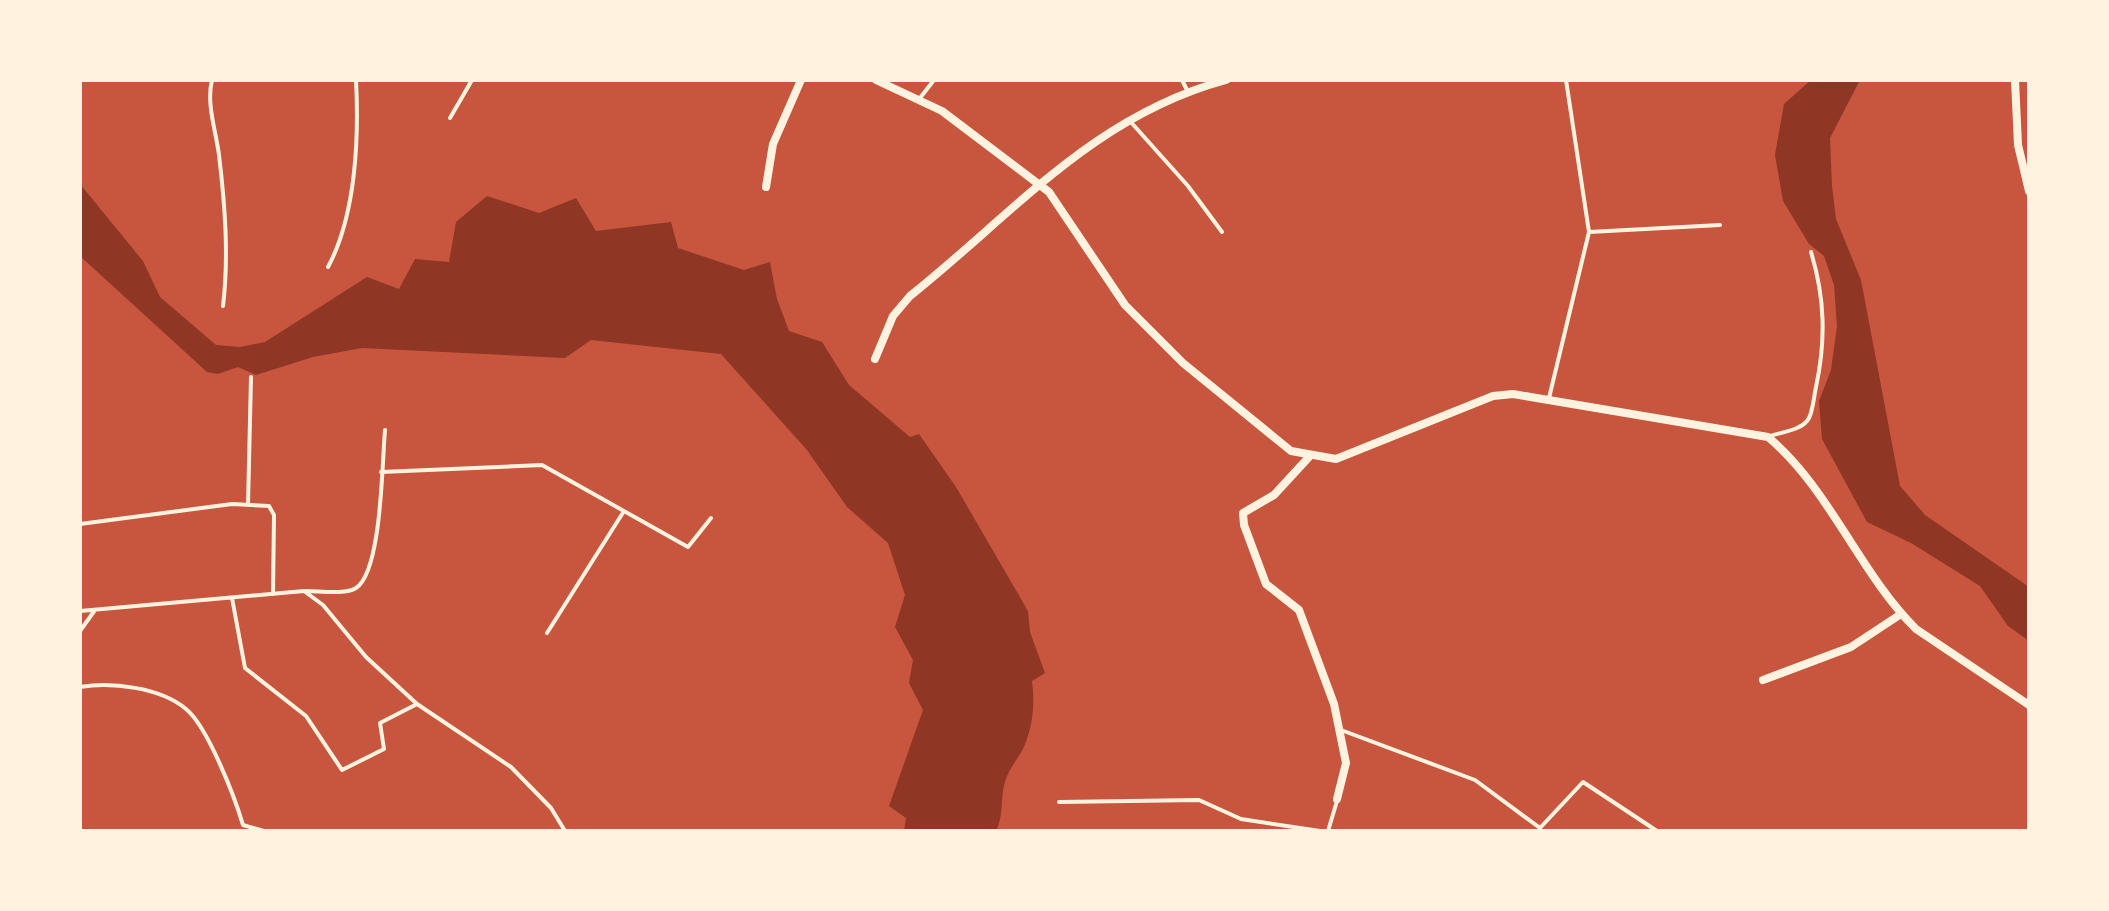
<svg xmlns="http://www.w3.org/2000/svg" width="2109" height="911" font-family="Manrope,sans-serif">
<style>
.water{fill:#8f3625}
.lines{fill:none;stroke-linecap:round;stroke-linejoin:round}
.service{stroke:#fff3e0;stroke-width:4}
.minor{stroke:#fff3e0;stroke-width:8}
</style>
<rect width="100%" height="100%" fill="#c8553d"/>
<path class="water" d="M1811 80H1860L1830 138 1832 186 1836 219 1861 280 1900 486 1925 515 2029 587V641L2008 626 1980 586 1911 543 1867 522 1822 439 1819 401 1831 370 1837 326 1834 285 1824 256 1809 244 1783 201 1775 155 1784 104Z
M80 184 143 261 160 297 216 345 240 347 265 342 367 277 399 289 415 259 449 262 456 222 487 196 539 213 576 198 596 231 671 222 678 248 744 270 770 262 777 299 789 331 822 342 849 385 910 437 919 434 956 487 1028 611 1030 632 1045 673 1032 681C1035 704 1033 727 1023 749 1017 760 1009 768 1005 782 1000 798 1004 815 996 831H904L906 818 889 806 923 710 909 683 913 660 895 627 905 595 888 543 847 507 807 450 721 354 591 340 565 358 362 348 313 357 256 375 238 367 218 374 207 372 80 256Z"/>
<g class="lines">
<path class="service" d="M212 80C206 104 216 131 219 155 225 205 229 256 223 306
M1182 80 1188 92
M920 98 934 80
M450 118 472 80
M1129 120 1188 186 1222 232
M1589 232 1720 225
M328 267C356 215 359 138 356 80
M1549 398 1589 232 1566 80
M1770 436C1782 432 1803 430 1809 418 1813 410 1814 396 1816 387 1826 340 1825 298 1811 252
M381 472 542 465 688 547 711 518
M248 505 251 377
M80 524 232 504 269 506 274 515 273 594
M306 591C320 591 345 595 356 588 382 571 382 461 385 430
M232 598 245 668 306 716 342 770 384 749 380 723 417 704
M80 611 304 591 323 605 366 657 417 704 511 767 551 808 565 831
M80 631 95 610
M547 633 624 511
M80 687C111 682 160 687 186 709 208 727 235 798 243 825L264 831
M1341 730 1475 780 1540 828 1583 782 1657 831
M1059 802 1199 800 1241 819 1320 831
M1328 831 1337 801"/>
<path class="minor" d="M876 80 942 111 1049 192 1125 305 1183 363 1291 451 1336 459 1493 396 1513 394 1768 437C1830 489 1858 571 1916 629L2029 705
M2015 80 2018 145 2029 191
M766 187 773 144 801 80
M875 359 893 316 910 296C1013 214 1093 116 1226 80
M1309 457 1274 495 1243 513 1244 525 1266 584 1299 610 1334 704 1346 763 1337 799
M1763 680 1851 647 1901 614"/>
</g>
<rect width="2109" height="911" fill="none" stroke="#fff3e0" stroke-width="164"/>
</svg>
